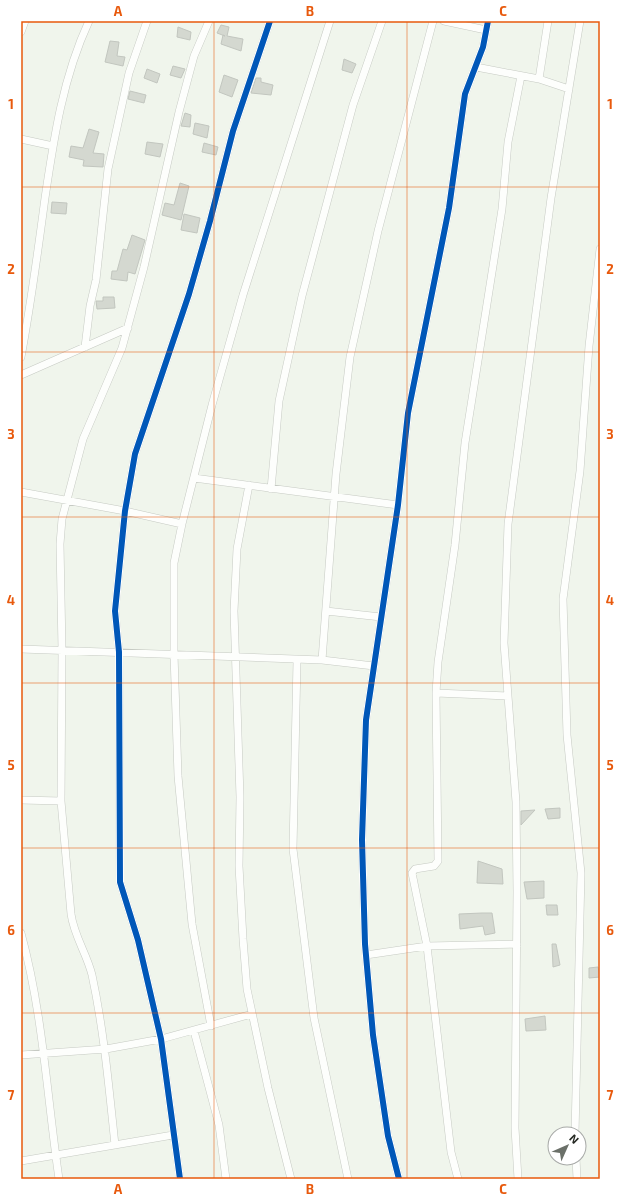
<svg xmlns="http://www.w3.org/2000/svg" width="621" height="1200" font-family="'Exo 2',sans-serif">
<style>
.building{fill:#d4d8d0;stroke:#c2c6bf}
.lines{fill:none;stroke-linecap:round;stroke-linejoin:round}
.street-casing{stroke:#c6cac3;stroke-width:8}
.street{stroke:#fdfefc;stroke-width:7}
.cycleway-casing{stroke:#fff;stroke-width:8}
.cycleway{stroke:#0057b8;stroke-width:6}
.grid{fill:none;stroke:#e8590c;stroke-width:1;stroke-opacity:0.55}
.neatline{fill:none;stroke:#e8590c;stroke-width:1.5}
.grid-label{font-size:13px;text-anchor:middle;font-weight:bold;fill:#e8590c}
</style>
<rect width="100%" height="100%" fill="#f0f5ec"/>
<path class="building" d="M221 25 229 27 227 36 243 39 241 51 221 44 223 35 225 36 217 33Z
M178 27 191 32 190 40 177 37Z
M110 41 119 42 117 56 125 57 123 66 105 62Z
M344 59 356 64 352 73 342 70Z
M173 66 185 69 181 78 170 75Z
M147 69 160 74 157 83 144 78Z
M224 75 238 80 232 97 219 92Z
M256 78H261V82L273 85 271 95 251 93Z
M130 91 146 95 144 103 128 99Z
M185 113 191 115 190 127 181 126Z
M195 123 209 126 207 138 193 134Z
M89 129 99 132 93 153 104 154 103 167 83 166 84 160 69 157 71 146 83 148Z
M147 142 163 144 160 157 145 154Z
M204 143 218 147 216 155 202 152Z
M180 183 189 186 181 220 162 215 165 203 174 205Z
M52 202 67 203 66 214 51 213Z
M184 214 200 218 197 233 181 230Z
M132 235 145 240 135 274 128 272 127 281 111 279 112 271H117L123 249 127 250Z
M103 297H114L115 308 97 309 96 301H103Z
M560 808V818L548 819 545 809Z
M535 810 521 825V811Z
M478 861 502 869 503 884 477 883Z
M544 881V898L527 899 524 882Z
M546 905H557L558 915H547Z
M482 913H492L495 933 485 935 483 926 460 929 459 914Z
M552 944H556L560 965 553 967Z
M598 967 600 977 589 978V968Z
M545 1016 546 1030 526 1031 525 1019Z"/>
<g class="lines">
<g class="street-casing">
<path id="street" d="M444 21 486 30
M21 32 25 21
M476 67 539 79 569 89
M539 79 548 21
M21 139 53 146
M85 347 90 306 96 280 108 169 129 73 147 21
M21 357C31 304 38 251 45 198 54 137 63 77 89 21
M21 375 128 328
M194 478 398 505
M249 485 237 549 234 611 240 797 239 866 243 939 247 989 268 1088 291 1179
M271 489 279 401 302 296 353 105 382 21
M21 492 125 511 182 524
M326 611 381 617
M21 649 322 660 374 666
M322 660 336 474 350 357 378 231 433 21
M297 661 293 849 314 1018 348 1179
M436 693 508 696
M21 800 61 801
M21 933C43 1013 47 1097 59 1179
M366 955 427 946 517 944
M211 1026 192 924 178 776 174 654V563L182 524 212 405 243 295 330 21
M194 1031 219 1125 226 1179
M21 1055 106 1049 161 1039 252 1014
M575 1134 581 873 567 735 563 599 580 471 589 346 600 249
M115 1145C109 1088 104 1031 92 975 87 954 74 936 71 914L61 801 62 650 60 544 62 519 83 439 122 348 144 267 179 112 194 56 209 21
M576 1158 577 1179
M21 1161 173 1135
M180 1179 161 1039 138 940 120 882 119 652 115 611 125 511 135 454 189 294 210 221 233 131 270 21
M399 1179 388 1136 373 1035 365 944 362 840 366 720 398 505 408 413 449 208 465 94 483 47 488 21
M458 1179 451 1152 427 946 412 873 415 869 434 866 438 861 436 693 438 662 455 545 465 443 502 209 508 142 521 76
M518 1179 515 1128 517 892 516 802 504 643 508 524 551 198 580 21"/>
</g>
<use href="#street" class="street"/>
<g class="cycleway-casing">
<path id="cycleway" d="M180 1179 161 1039 138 940 120 882 119 652 115 611 125 511 135 454 189 294 210 221 233 131 270 21
M399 1179 388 1136 373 1035 365 944 362 840 366 720 398 505 408 413 449 208 465 94 483 47 488 21"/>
</g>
<use href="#cycleway" class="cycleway"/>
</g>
<path class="grid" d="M214 21V1179M407 21V1179M21 187H600M21 352H600M21 517H600M21 683H600M21 848H600M21 1013H600"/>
<rect width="621" height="1200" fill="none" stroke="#ffffff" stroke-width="44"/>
<g transform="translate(567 1146) rotate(45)"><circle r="19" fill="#ffffff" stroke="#a7a9a7"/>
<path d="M0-3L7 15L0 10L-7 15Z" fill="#6b7069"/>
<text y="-6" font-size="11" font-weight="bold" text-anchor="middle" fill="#242822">N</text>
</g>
<rect x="22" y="22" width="577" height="1156" class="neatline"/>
<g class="grid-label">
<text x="118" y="16">A</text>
<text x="310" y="16">B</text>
<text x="503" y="16">C</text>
<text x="11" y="109">1</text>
<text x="610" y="109">1</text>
<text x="11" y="274">2</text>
<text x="610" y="274">2</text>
<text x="11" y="439">3</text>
<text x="610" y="439">3</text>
<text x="11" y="605">4</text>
<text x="610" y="605">4</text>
<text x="11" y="770">5</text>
<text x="610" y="770">5</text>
<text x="11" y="935">6</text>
<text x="610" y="935">6</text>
<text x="11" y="1100">7</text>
<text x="610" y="1100">7</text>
<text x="118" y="1194">A</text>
<text x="310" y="1194">B</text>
<text x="503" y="1194">C</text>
</g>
</svg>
